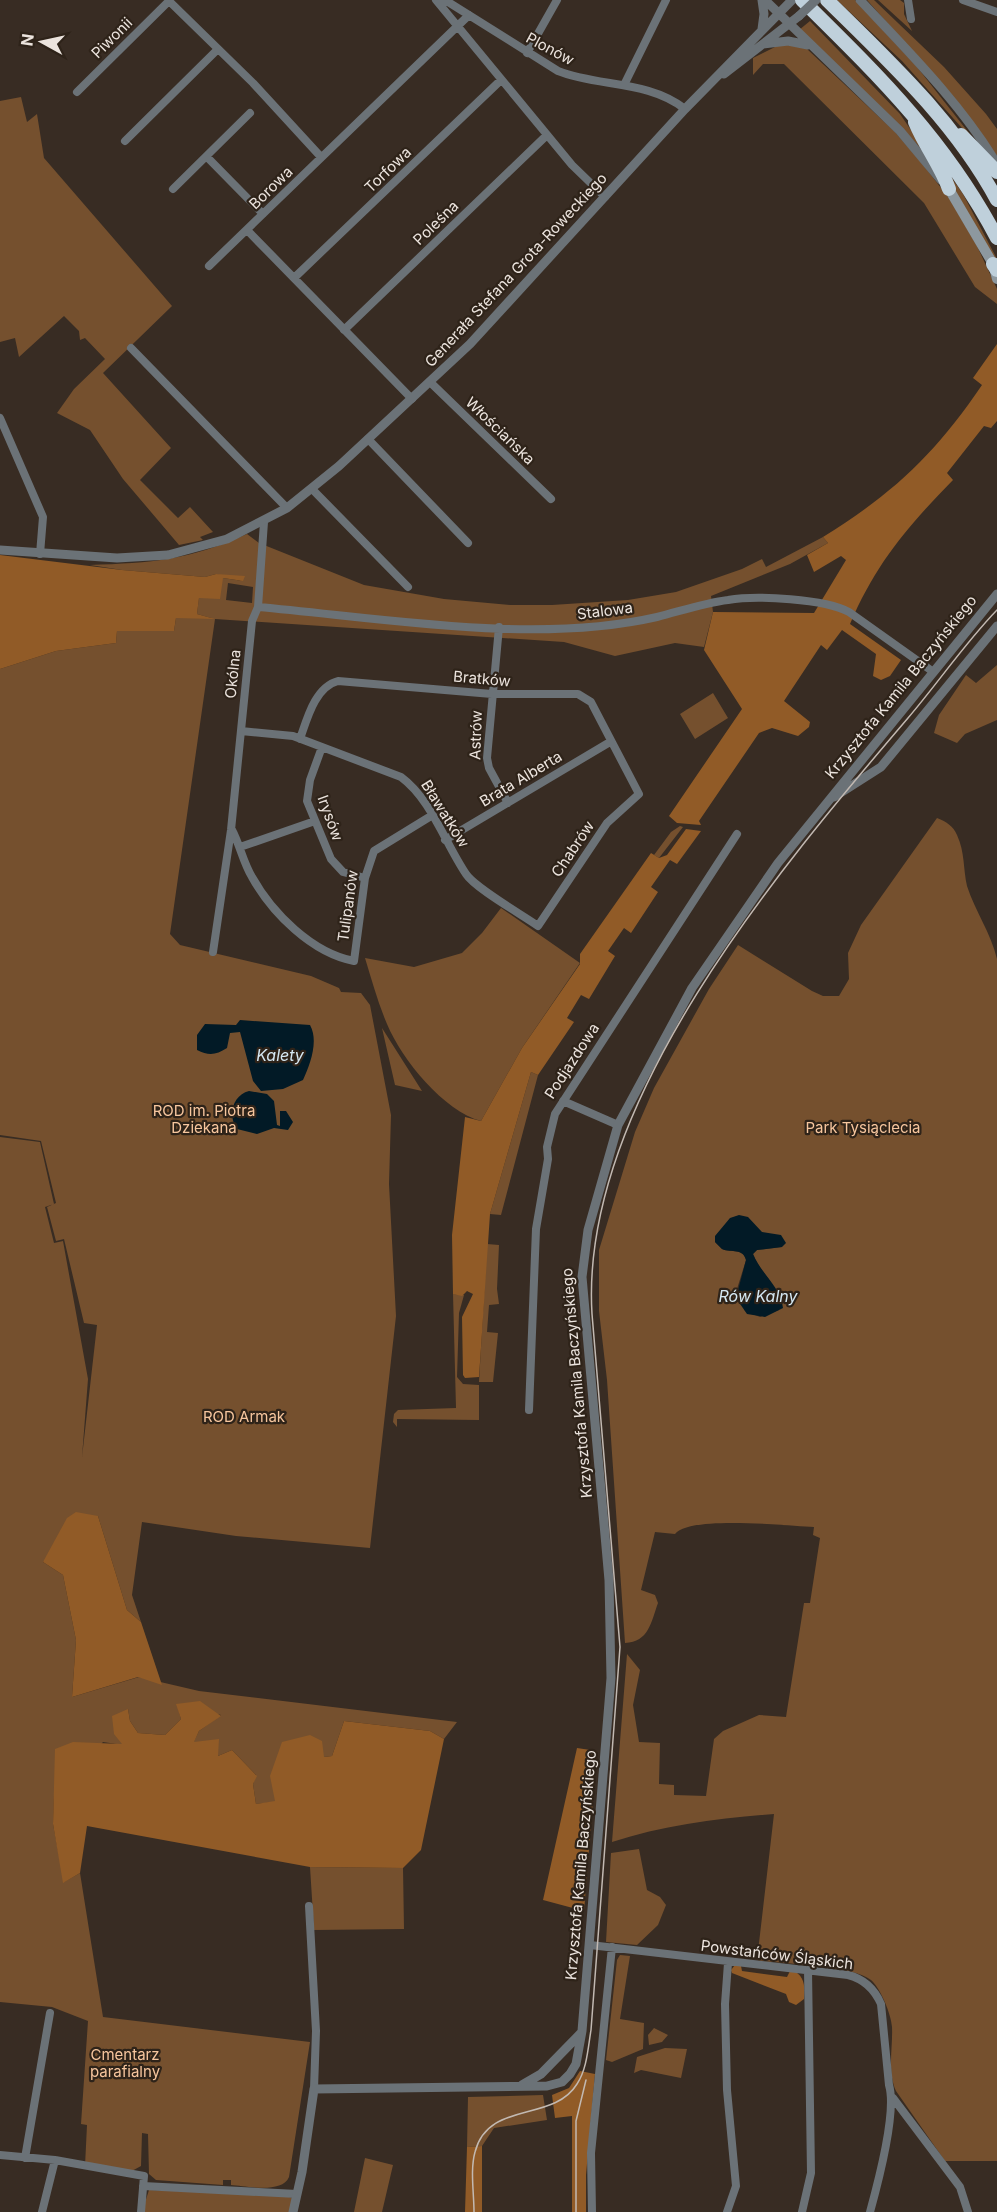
<svg xmlns="http://www.w3.org/2000/svg" width="997" height="2212" font-family="Inter,sans-serif">
<style>
.green{fill:#75502e;fill-rule:evenodd}
.forest{fill:#915b27}
.water{fill:#021a26}
.lines{fill:none;stroke-linecap:round;stroke-linejoin:round}
.minor{stroke:#6b7277;stroke-width:8}
.tertiary{stroke:#6b7277;stroke-width:9}
.secondary{stroke:#8d989f;stroke-width:10}
.motorway{stroke:#bfd0db;stroke-width:14}
.tram{stroke:#c2b9b2;stroke-width:1.5}
.tertiary-bridge{stroke:#6b7277;stroke-width:9}
.labels{text-anchor:middle;stroke-width:4.5;stroke-linejoin:round;paint-order:stroke}
.street-label{font-size:15px;fill:#ece4de;stroke:#2e2319}
.park-label{font-size:15px;fill:#f7c69e;stroke:#2e2319}
.water-label{font-size:16px;font-style:italic;fill:#d5e8f3;stroke:#2e2319}
</style>
<rect width="100%" height="100%" fill="#382c23"/>
<path class="green" d="M837 0H855L917 67 987 156 902 61Z
M867 0H874L944 67 986 114 997 129V156L936 78Z
M878 0H900L904 3V14L912 31Z
M810 21 900 114 930 158 899 125 799 30Z
M781 44 806 48 895 132 920 161 949 198 977 246 997 289V304L975 287 924 203 784 64H763L753 75V58Z
M21 97 27 122 37 114 44 158 172 306 103 373 171 448 140 480 178 518 190 507 213 532 200 537 203 540 179 545 123 479 90 430 57 413 74 389 105 359 85 338 80 340 79 331 64 316 19 357 15 338 0 342V101Z
M927 143 963 194 997 259V265Z
M247 534 259 543 364 585 444 599 510 605H552L628 600 676 592 742 569 762 559 766 567 823 537 828 543 790 564 711 596 713 612 704 647 675 643 615 656 564 642 215 619 170 934 180 945 311 976 339 988 341 992 361 993 370 1005 391 1115 389 1184 396 1316 370 1548 236 1536 142 1522 132 1595 141 1622 127 1610 98 1516 43 1562 63 1575 76 1640 72 1697 139 1677 199 1691 457 1722 444 1739 430 1731 344 1721 332 1756 324 1757 275 1802 256 1804 253 1784 256 1775 232 1750 218 1756 193 1743 199 1731 221 1715 177 1704 181 1719 165 1735 138 1733 130 1721 128 1709 123 1745 103 1742 54 1796 53 1824 64 1882 80 1873 103 2017 310 2042 289 2177C282 2194 246 2186 231 2185V2180H223V2185L156 2180 149 2174 148 2134 142 2133 141 2166 130 2172 85 2166 87 2125 81 2124 88 2021 52 2007 0 2002V1137L40 1142 54 1204 45 1207 54 1243 63 1241 88 1379 82 1457 97 1325 84 1323 64 1239 56 1241 47 1207 56 1203 41 1141 0 1135V669L56 651 116 643 117 631H174L176 618H211L197 614 199 597 223 578 243 581 216 574 205 577 122 570 90 565C151 563 190 560 247 534ZM228 583 253 587 252 603 226 600Z
M997 665V720L965 734 957 743 934 733 939 715 966 675 976 683Z
M713 693 728 718 695 739 680 714Z
M937 818C947 822 953 826 957 835 965 852 963 869 967 886 975 911 991 933 997 959V2161H945L896 2091C887 2071 893 2048 892 2027 891 2014 881 1989 871 1980 852 1965 783 1964 757 1960L774 1814C720 1818 664 1825 612 1842L627 1654 640 1670 633 1705 639 1742 660 1743 659 1784 674 1785V1795L706 1796 714 1739 723 1731 759 1715 786 1717 804 1603H810L820 1538 813 1535 814 1527C787 1526 690 1515 675 1534L655 1532 641 1590 655 1595 658 1603C651 1622 649 1642 625 1643L607 1380 599 1311V1250L635 1132 654 1088 709 989 738 945 812 991 823 996H839L849 979 848 953 861 925ZM753 1226 782 1247 757 1250 753 1254C763 1278 779 1283 779 1310L760 1317 745 1311 737 1289 746 1260C743 1248 732 1253 722 1249L715 1242 717 1234 725 1227Z
M680 826 683 827 659 858 654 855 671 832Z
M501 908 580 963 522 1048 481 1121C444 1111 402 1060 387 1024 378 1003 372 981 365 958L414 967 462 953 482 933Z
M382 1028 422 1091 395 1085Z
M531 1072 538 1075 501 1215 490 1214Z
M487 1244 499 1245 497 1289 499 1304 489 1305 487 1332 498 1333 493 1382H479Z
M453 1294 464 1295 459 1313 457 1377 463 1384 479 1385V1420L397 1419V1427L393 1422 394 1414 398 1410 456 1408Z
M639 1849 647 1890 660 1897 666 1905 658 1925 637 1945 606 1942 611 1853Z
M310 1867 403 1868 404 1929 314 1930Z
M620 1955 630 1956 620 2019 644 2023 643 2049 612 2062 606 2060 617 1960Z
M654 2028 668 2035 662 2042 649 2045 648 2035Z
M665 2048 687 2049 681 2078 641 2070 634 2073 637 2057Z
M543 2095 547 2120 494 2128 482 2146 467 2147 468 2097Z
M365 2158 393 2165 382 2212H354Z
M149 2190 281 2195 293 2198 290 2212H142Z"/>
<path class="forest" d="M997 344V421L991 428 984 426 947 473 953 480C908 526 876 563 850 624L901 660 890 676 881 680 873 676 876 654 842 630 827 650 821 645 784 701 810 722 809 727 798 736 772 728 759 733 699 821 701 825 677 823 669 816 742 709 704 650 713 612 814 613 846 560 841 556 814 572 807 555 828 543 823 537C894 493 935 454 982 385L973 378Z
M0 555 122 570 205 577 216 574 245 576 243 581 223 578 220 599 199 598 197 614 215 619 176 618 174 631H117L116 643 56 651 0 669Z
M686 829 701 831 677 864 670 860 651 887 658 892 631 933 624 928 608 951 615 956 589 999 581 995 567 1018 574 1022 538 1075 531 1072 490 1214 479 1377 465 1378 463 1375 462 1317 473 1294 467 1291 462 1296 453 1294 452 1235 465 1117 481 1121 522 1048 580 964V954L651 853 659 858 667 855Z
M76 1512 98 1516 127 1610 141 1622 162 1685 138 1677 72 1697 76 1640 63 1575 43 1562 67 1518Z
M200 1701 221 1716 199 1731 194 1742 219 1739 218 1756 232 1750 257 1776 253 1784 256 1804 275 1801 270 1776 282 1742 310 1735 322 1741 324 1757 332 1756 344 1721 430 1731 444 1739 421 1850 403 1868 310 1867 87 1826 80 1873 63 1883 53 1824 55 1749 73 1742 122 1744 114 1734 112 1716 128 1709 130 1721 138 1733 165 1735 181 1719 176 1704Z
M577 1748 597 1751 584 1911 543 1900Z
M735 1965 741 1966 742 1971 787 1977 791 1969C805 1976 805 1985 804 1999L796 2005 789 2002 786 1994 732 1973 731 1970Z
M580 2071 595 2074 586 2175V2212H572V2116L555 2118 552 2095 569 2088Z
M482 2146V2212H465L467 2147Z"/>
<path class="water" d="M240 1020 310 1025C319 1041 310 1065 303 1080L283 1089 261 1091 253 1081 240 1032 230 1033 227 1048C216 1055 209 1056 197 1050V1035L205 1024 236 1025Z
M249 1091 267 1094 274 1101 277 1125 280 1126V1111H286L293 1122 288 1130 274 1128 257 1134 237 1129C227 1115 233 1095 249 1091Z
M739 1215 748 1217 762 1232 781 1235 786 1243 782 1247 757 1250 753 1254C761 1274 781 1287 783 1308L765 1317 747 1314 736 1298 746 1260C743 1248 732 1253 722 1249L715 1242V1236L730 1218Z"/>
<g class="lines">
<path class="minor" d="M436 0 572 165 605 197
M445 0 558 71C598 87 648 80 685 109
M908 0 911 19
M963 0 997 12
M527 53 557 0
M625 83 666 0
M77 92 169 1 253 83 321 157
M125 141 218 49
M207 157 263 214
M173 189 250 113
M247 230 412 399
M209 266 469 15
M294 278 501 80
M344 330 547 135
M131 348 287 508
M430 382 551 499
M0 418 43 517 40 554
M368 439 468 543
M312 489 408 587
M258 607C383 618 535 645 657 617 681 611 704 603 728 600 757 595 825 599 849 612L932 671
M499 627 487 758 489 768 508 803
M241 731 293 736 401 777C431 799 445 843 466 874 475 888 521 914 538 926L607 823 639 794 591 702 578 694H492L338 681C315 687 307 719 300 739
M322 747 310 780 307 801 331 859 343 872 365 878
M232 830C240 845 243 862 252 877 272 913 312 953 354 961L365 878 374 851 431 816
M445 840 610 742
M240 847 315 821
M213 952 231 830 252 621 258 607 264 522
M563 1101 618 1125
M529 1410 536 1229 548 1159 547 1147 555 1114 737 834
M309 1906 316 2031 314 2089
M590 1945 848 1975C864 1979 874 1988 881 2004L889 2085C897 2112 878 2183 870 2212
M893 2098 960 2187 968 2212
M0 2155 55 2160 144 2176 141 2212
M25 2158 50 2013
M143 2186 297 2194
M42 2212 55 2160
M592 2212 591 2153 612 1947
M727 2212 736 2186 727 2090 725 2004 728 1963
M802 2212 811 2173 808 1970"/>
<path class="tertiary" d="M762 0 764 14 762 29
M765 0 900 131 941 180
M860 0C908 51 961 104 997 164
M763 44 788 41 808 45
M724 74 799 16
M0 550 117 558 168 555 227 539 287 508 339 466 470 344 685 109 792 0
M834 797 881 767 997 626
M522 2085 541 2074 581 2033
M293 2212 302 2172 314 2089 547 2086 562 2082 570 2074 576 2064 582 2031 611 1678 609 1580 582 1277 588 1230 618 1125 692 988 778 863 997 594"/>
<path class="secondary" d="M949 189 993 264 997 279"/>
<path class="motorway" d="M802 0C879 76 946 141 997 238
M827 0C890 62 955 122 997 200
M915 122C925 146 941 166 949 189
M961 135 997 172
M993 264 997 270"/>
<path class="tram" d="M474 2212C474 2193 470 2170 475 2152 488 2100 553 2123 577 2084 587 2069 588 2048 591 2030L620 1647 592 1314C579 1104 779 869 908 718 938 683 965 643 997 610
M576 2212V2121L586 2080"/>
<path class="tertiary-bridge" d="M799 16 816 0"/>
</g>
<g class="labels">
<g class="street-label">
<text transform="translate(112 38) rotate(-45)" y="5">Piwonii</text>
<text transform="translate(550 49) rotate(28)" y="5">Plonów</text>
<text transform="translate(388 170) rotate(-44)" y="5">Torfowa</text>
<text transform="translate(271 188) rotate(-44)" y="5">Borowa</text>
<text transform="translate(436 223) rotate(-44)" y="5">Poleśna</text>
<text transform="translate(516 270) rotate(-47)" y="5">Generała Stefana Grota-Roweckiego</text>
<text transform="translate(500 431) rotate(44)" y="5">Włościańska</text>
<text transform="translate(605 611) rotate(-7)" y="5">Stalowa</text>
<text transform="translate(233 674) rotate(-84)" y="5">Okólna</text>
<text transform="translate(482 679) rotate(5)" y="5">Bratków</text>
<text transform="translate(901 687) rotate(-51)" y="5">Krzysztofa Kamila Baczyńskiego</text>
<text transform="translate(476 735) rotate(-88)" y="5">Astrów</text>
<text transform="translate(521 779) rotate(-31)" y="5">Brata Alberta</text>
<text transform="translate(445 814) rotate(58)" y="5">Bławatków</text>
<text transform="translate(330 818) rotate(70)" y="5">Irysów</text>
<text transform="translate(573 849) rotate(-56)" y="5">Chabrów</text>
<text transform="translate(348 906) rotate(-82)" y="5">Tulipanów</text>
<text transform="translate(572 1061) rotate(-57)" y="5">Podjazdowa</text>
<text transform="translate(577 1383) rotate(-95)" y="5">Krzysztofa Kamila Baczyńskiego</text>
<text transform="translate(581 1865) rotate(-85)" y="5">Krzysztofa Kamila Baczyńskiego</text>
<text transform="translate(777 1955) rotate(7)" y="5">Powstańców Śląskich</text>
</g>
<g class="park-label">
<text x="204" y="1116">ROD im. Piotra<tspan x="204" dy="17">Dziekana</tspan></text>
<text x="863" y="1133">Park Tysiąclecia</text>
<text x="244" y="1422">ROD Armak</text>
<text x="125" y="2060">Cmentarz<tspan x="125" dy="17">parafialny</tspan></text>
</g>
<g class="water-label">
<text x="280" y="1061">Kalety</text>
<text x="758" y="1302">Rów Kalny</text>
</g>
</g>
<g transform="translate(42 42) rotate(278)" stroke="#2e2319" stroke-width="4.5" paint-order="stroke">
<path d="M0-4.5L10 22L0 15L-10 22Z" fill="#ece4de"/>
<text y="-9" font-size="16" font-weight="bold" text-anchor="middle" fill="#ece4de">N</text>
</g>
</svg>
